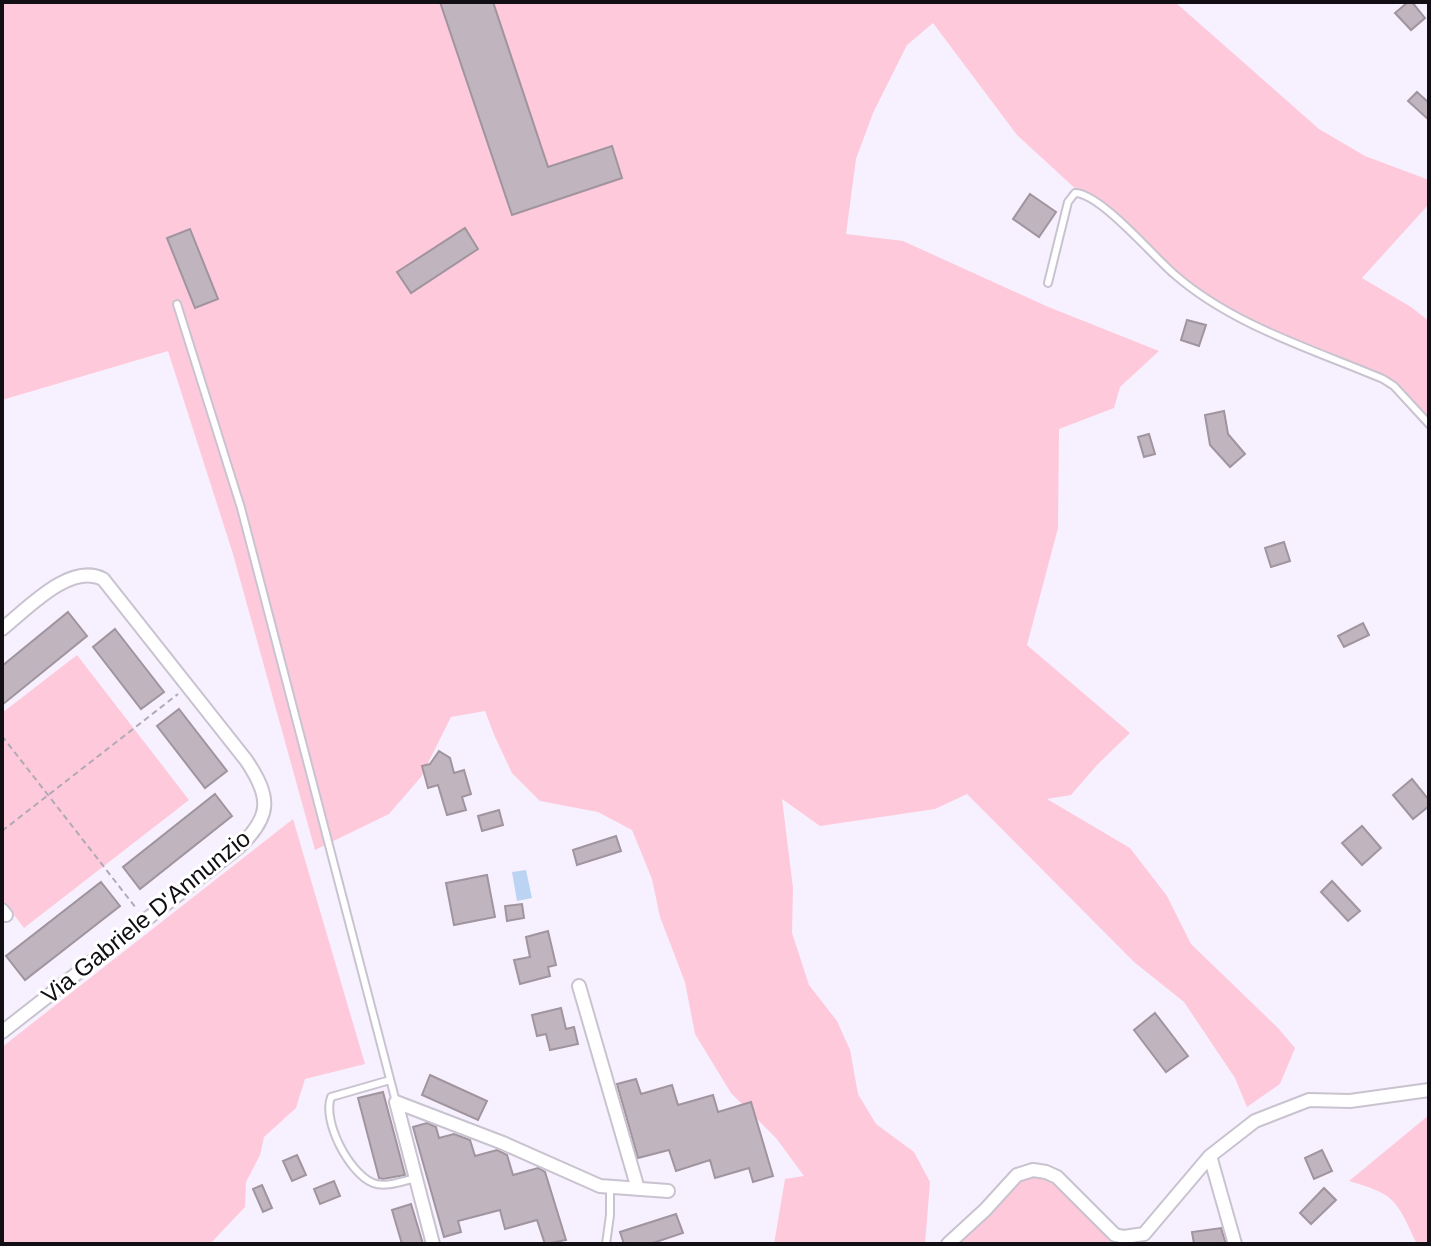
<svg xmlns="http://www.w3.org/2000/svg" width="1431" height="1246" font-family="Helvetica,sans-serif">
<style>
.green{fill:#fec9da}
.water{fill:#bcd4f3}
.building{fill:#c0b4be;stroke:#a0949e;stroke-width:2}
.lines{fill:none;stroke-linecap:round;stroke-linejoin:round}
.lane-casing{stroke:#c9c3d0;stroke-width:10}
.street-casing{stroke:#c9c3d0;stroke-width:16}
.path{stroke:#afaab5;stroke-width:2;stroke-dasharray:6 4;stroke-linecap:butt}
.lane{stroke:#fff;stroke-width:6}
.street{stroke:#fff;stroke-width:12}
.labels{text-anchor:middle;stroke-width:6;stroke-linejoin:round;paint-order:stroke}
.street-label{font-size:24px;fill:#110f14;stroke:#fff}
</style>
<rect width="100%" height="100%" fill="#f7f1ff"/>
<path class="green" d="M2 2H1175L1319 129 1365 156 1429 180V204L1362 278 1411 307 1429 321V424L1394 386 1241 319 1175 275 1130 231 1079 192 1017 135 933 23 907 45 873 113 856 159 846 234 903 241 1046 306 1159 351 1120 387 1114 408 1059 429 1058 528 1027 645 1130 733 1097 765 1071 795 1047 799 1130 848 1167 896 1191 944 1279 1029 1295 1048 1280 1084 1247 1107 1235 1078 1184 1002 1134 962 967 794 935 809 820 826 782 799 793 888 792 933 809 985 837 1021 850 1050 858 1094 876 1124 914 1152 930 1182 925 1244H774L785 1179 804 1176 776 1138 731 1093 695 1034 685 982 660 917 652 879 632 830 598 812 540 801 512 773 495 737 485 711 451 717 421 777 389 814 315 850 233 554 168 351 2 400Z
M77 655 189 800 24 928 2 899V713Z
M293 819 365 1064 305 1079 296 1108 264 1137 260 1155 246 1182 245 1207 210 1244H2V1047Z
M1429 1115V1244H1417C1396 1200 1397 1195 1349 1181Z
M1046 1172 1105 1228 1111 1244H948L1010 1182Z"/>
<path class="water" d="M526 870 532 898 517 901 512 872Z"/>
<path class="building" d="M440 2H493L548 167 612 146 622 178 512 215Z
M1408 2H1412L1425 18 1411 30 1395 13Z
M1417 92 1429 103V120L1408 101Z
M1030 194 1056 212 1039 237 1013 219Z
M465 228 478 249 411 293 397 272Z
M190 229 218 299 195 308 167 238Z
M1187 320 1206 325 1199 346 1181 340Z
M1224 411 1228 434 1245 454 1230 467 1210 445 1205 415Z
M1149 434 1155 454 1144 457 1138 437Z
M1284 542 1290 561 1271 567 1265 548Z
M68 612 87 636 2 705V666Z
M1363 623 1369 635 1344 647 1338 636Z
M115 629 164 692 141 709 93 647Z
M179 709 227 771 205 788 157 726Z
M439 751 450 758 454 773 464 770 471 794 462 797 466 810 447 815 438 785 428 788 422 766 430 764Z
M1412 779 1429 800V806L1413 819 1393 795Z
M215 794 232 816 140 889 123 867Z
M499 810 503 825 482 831 478 816Z
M1362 826 1381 848 1362 865 1342 843Z
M616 836 621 851 577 865 573 850Z
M487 875 495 917 454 925 446 883Z
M1332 881 1360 911 1348 921 1321 892Z
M101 882 120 906 25 980 6 956Z
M522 904 524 918 507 921 505 906Z
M548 931 556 965 548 967 550 976 520 984 514 960 530 957 526 937Z
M561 1008 566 1029 574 1027 578 1044 550 1050 546 1034 537 1036 532 1015Z
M1155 1013 1188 1056 1166 1072 1134 1030Z
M430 1075 487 1101 478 1120 422 1095Z
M636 1079 641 1094 672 1085 678 1105 713 1095 718 1112 751 1102 773 1176 753 1182 749 1168 715 1178 710 1160 676 1171 669 1150 638 1158 617 1084Z
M383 1092 405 1175 383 1179 379 1178 358 1098Z
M427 1123 436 1127 439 1138 454 1134 470 1140 475 1156 497 1150 507 1155 513 1175 538 1168 545 1172 566 1240 545 1244 537 1220 505 1229 500 1210 458 1221 461 1232 444 1237 413 1127Z
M1322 1150 1332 1171 1314 1179 1305 1158Z
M297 1155 306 1175 292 1181 283 1161Z
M334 1181 340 1196 320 1204 314 1189Z
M262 1185 272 1208 263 1212 253 1189Z
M1324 1188 1336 1200 1311 1224 1300 1213Z
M411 1204 423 1244H402L392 1210Z
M676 1214 683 1233 650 1244H624L620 1232Z
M1221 1228 1226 1244H1194L1192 1232Z"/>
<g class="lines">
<g class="lane-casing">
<path id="lane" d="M1048 283 1068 202 1075 193C1100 193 1153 256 1174 274 1232 325 1312 349 1383 379L1394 386 1429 424
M177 304 241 508 396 1102
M390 1080 331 1097C322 1121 349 1173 373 1183 386 1188 402 1181 416 1178
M606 1244 610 1215V1188"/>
</g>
<g class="street-casing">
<path id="street" d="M2 629C27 609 70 562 103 579L246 760C271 797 272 816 239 847L2 1032
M2 910 6 915
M579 986 638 1189
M1210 1156 1235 1244
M433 1244 396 1102 503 1143 600 1186 668 1191
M948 1244 985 1210 1017 1175 1033 1170 1046 1172 1057 1177 1115 1235 1124 1237 1144 1234 1210 1156 1255 1121 1309 1100 1350 1101 1429 1090"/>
</g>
<path class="path" d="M2 736 136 908
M2 831 178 694"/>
<use href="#lane" class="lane"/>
<use href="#street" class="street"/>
</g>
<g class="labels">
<g class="street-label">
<text transform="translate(146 917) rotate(-39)" y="8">Via Gabriele D'Annunzio</text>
</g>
</g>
<rect width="1431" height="1246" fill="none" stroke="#110f14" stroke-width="8"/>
</svg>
